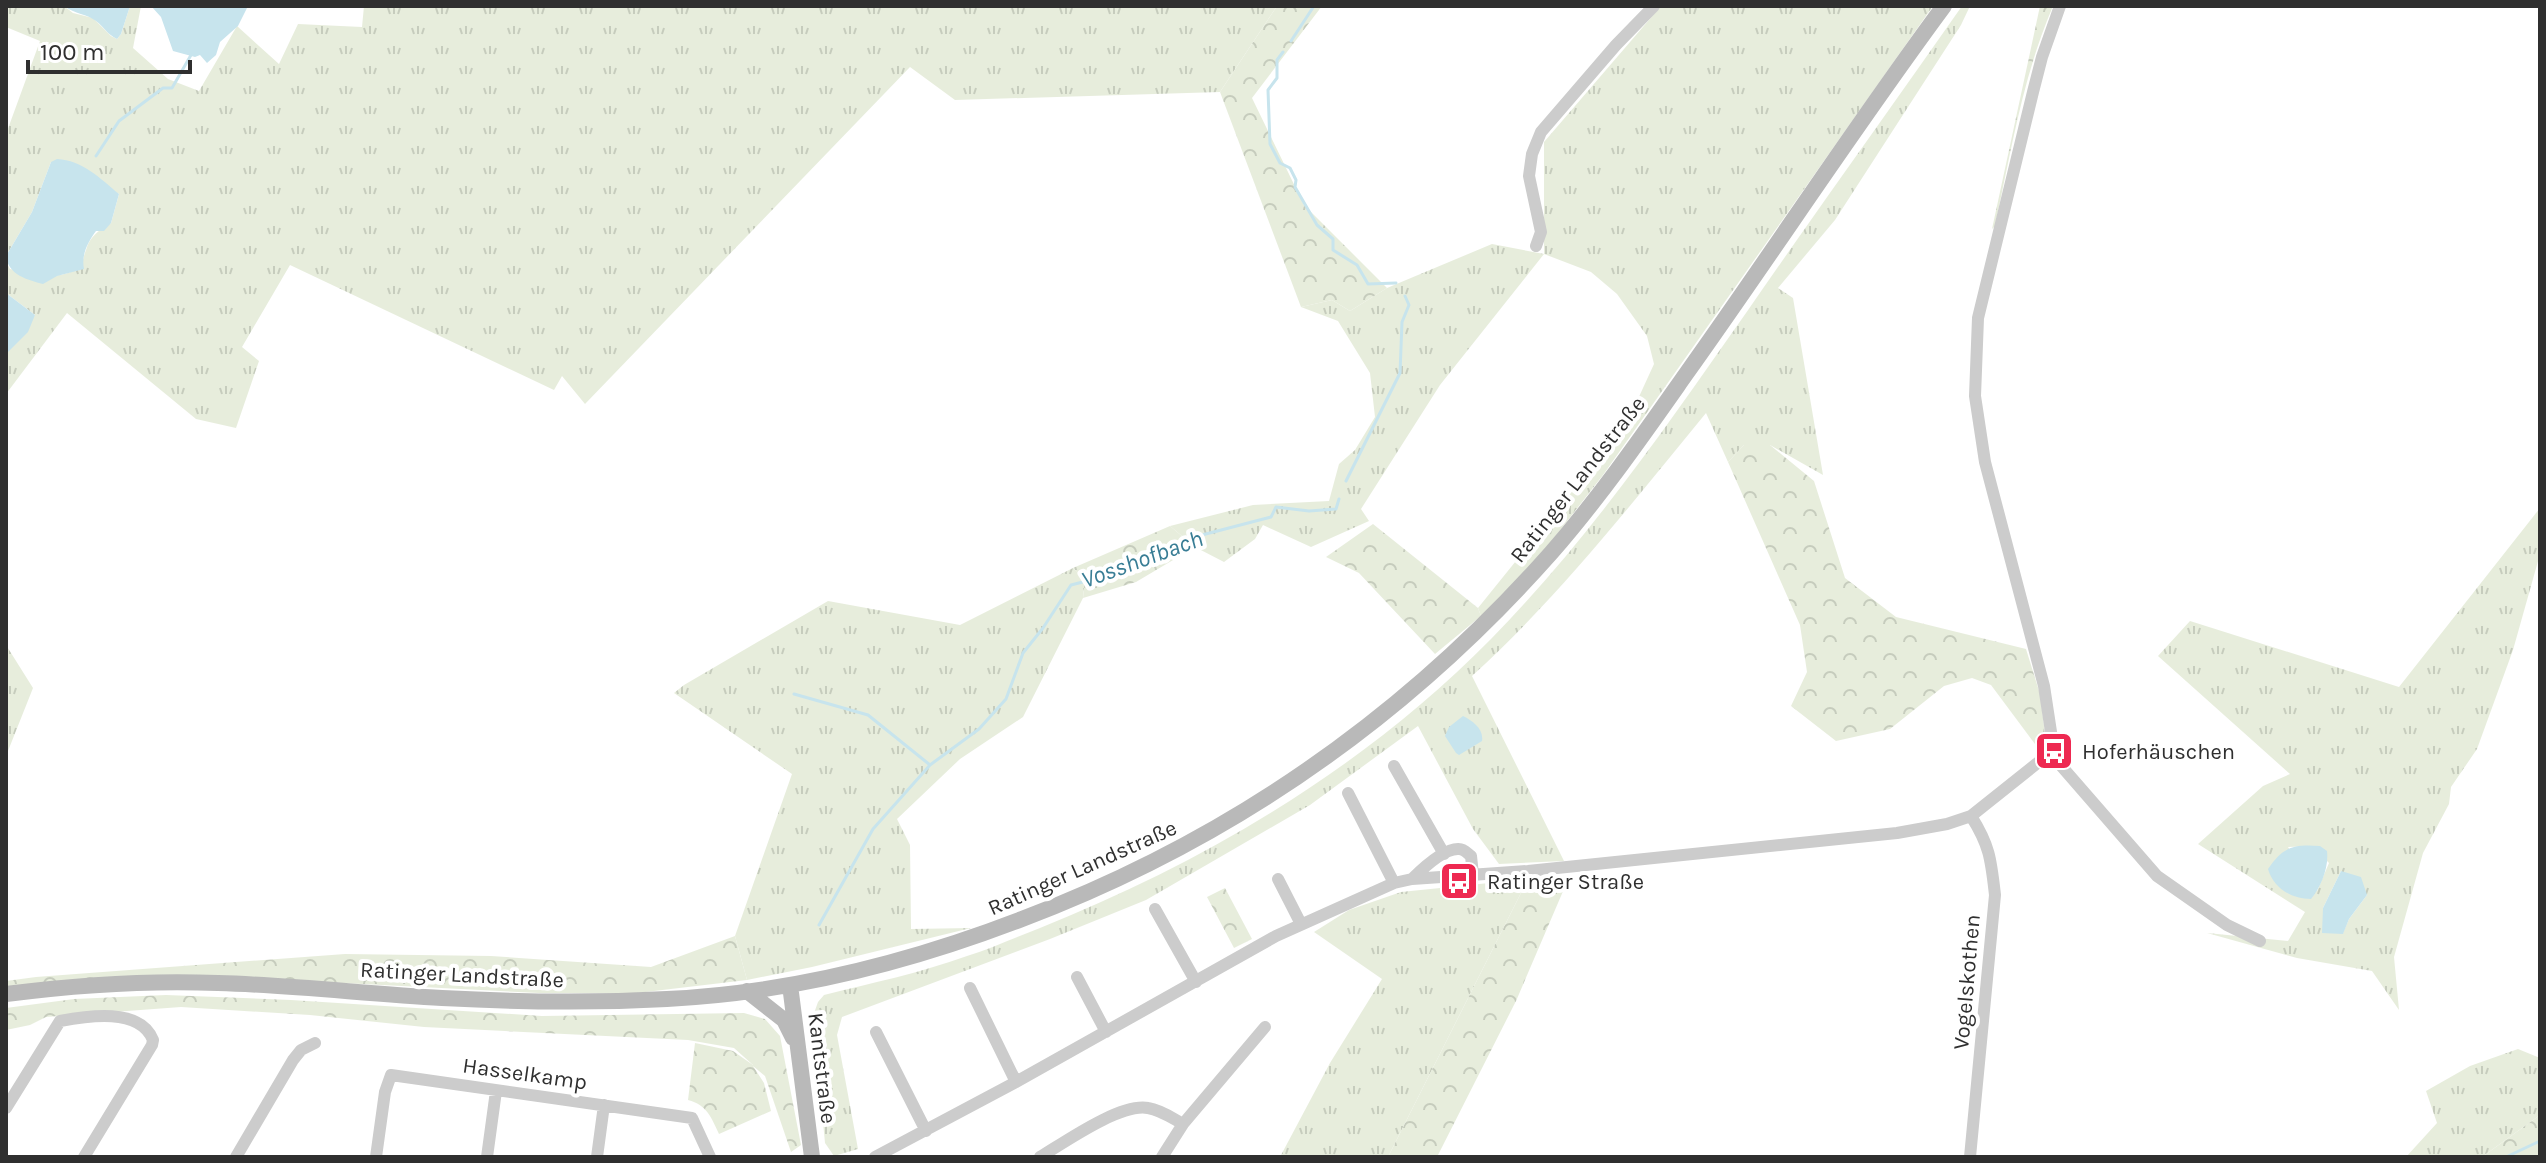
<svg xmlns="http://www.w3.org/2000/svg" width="2546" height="1163" font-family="Karla,sans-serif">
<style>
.grass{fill:url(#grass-tufts);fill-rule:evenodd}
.forest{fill:url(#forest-crowns)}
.water{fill:#c7e4ed}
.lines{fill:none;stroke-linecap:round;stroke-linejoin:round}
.stream{stroke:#c7e4ed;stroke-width:3}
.street{stroke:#ccc;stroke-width:12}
.secondary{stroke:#b9b9b9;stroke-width:16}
.labels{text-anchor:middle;stroke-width:8;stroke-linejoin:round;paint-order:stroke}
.street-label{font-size:22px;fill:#2f2f2f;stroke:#fff}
.poi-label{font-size:22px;fill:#2f2f2f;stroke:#fff;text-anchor:start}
.water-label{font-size:24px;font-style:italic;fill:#387d95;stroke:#fff}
</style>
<defs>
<pattern id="grass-tufts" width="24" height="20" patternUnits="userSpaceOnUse" patternTransform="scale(2)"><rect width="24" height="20" fill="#e7eddc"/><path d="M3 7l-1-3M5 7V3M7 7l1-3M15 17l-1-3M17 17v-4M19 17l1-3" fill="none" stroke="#c6ccbd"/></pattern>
<pattern id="forest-crowns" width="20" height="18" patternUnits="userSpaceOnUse" patternTransform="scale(2)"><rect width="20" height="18" fill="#e7eddc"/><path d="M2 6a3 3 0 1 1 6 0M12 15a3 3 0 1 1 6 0" fill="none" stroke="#c6ccbd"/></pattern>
</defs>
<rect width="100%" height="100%" fill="#fff"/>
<path class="grass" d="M6 6H64L73 13 93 18 111 36 117 39 121 34 130 6H141L133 48 168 79 199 91 237 26 279 64 298 24 362 27 364 6H1277L1220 92 955 100 910 67 585 404 562 376 554 390 290 265 242 347 259 361 236 428 196 419 67 313 6 394V354L35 315 6 293V262L10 269C32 272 67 285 82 262 83 260 85 252 86 250 90 236 99 230 111 223L119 194 51 162 32 212 6 256V134L40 41 6 27Z
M1661 6H1933L1603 475 1533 565 1481 616 1478 608 1600 457 1632 412 1654 364 1647 336 1617 294 1591 272 1544 254 1440 385 1361 509 1369 521 1311 547 1263 525 1255 539 1224 562 1195 547 1170 526 1253 505 1329 501 1339 464 1355 450 1375 417 1370 373 1338 321 1301 307 1332 300 1350 311 1387 288 1492 244 1544 254V142Z
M1962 6H1970L1961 25 1835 220 1778 288 1793 298 1823 475 1770 445H1744L1728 462 1706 413C1632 503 1559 597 1472 676L1564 861 1499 864 1473 829 1418 726 1310 805 1146 900 1050 939 842 1017 837 1035 858 1149 834 1156 825 1143 813 1016 818 1002 824 995C872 983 920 973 967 956 992 948 1016 937 1040 928 1207 861 1364 768 1491 639 1589 539 1666 427 1746 313 1817 210 1891 108 1962 6Z
M2540 508V554L2513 650 2477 749 2451 787 2449 804 2423 853 2394 957 2399 1010 2372 971 2297 958 2207 933 2288 941 2305 912 2198 844 2263 786 2290 774 2158 656 2190 621 2399 687ZM2312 846 2329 863 2317 891 2288 847ZM2341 871 2367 895 2349 919 2343 933 2323 908Z
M1073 568 1085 579 1083 598 1023 717 960 759 897 819 910 845 911 929 971 928 812 967 747 980 735 936 792 774 674 693 684 685 828 601 960 625Z
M6 645 33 688 6 756Z
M1528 879 1388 1157H1280L1330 1063 1382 979 1314 932 1349 910 1401 892Z
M2518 1049 2540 1058V1115L2482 1157H2406L2437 1123 2426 1091 2470 1066Z"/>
<path class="forest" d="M1277 6H1322L1252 98 1304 205 1387 288 1350 311 1332 300 1301 307 1220 92Z
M2040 6H2053C2023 76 2011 151 1995 226L1992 229Z
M1744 445H1770L1814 481 1845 578 1896 617 2026 649 2040 694 2046 742 2035 744 1991 685 1972 678 1944 686 1890 729 1836 741 1791 706 1807 672 1800 625 1728 462Z
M1373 524 1478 608 1481 616 1435 654 1359 573 1326 557Z
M1170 526 1195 547 1136 582 1083 598 1085 579 1073 568Z
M1570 875 1516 1001 1437 1157H1388L1528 879Z
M1225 888 1252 939 1234 948 1207 897Z
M735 936 747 980 637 993H539L226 977 6 987V981L36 977 345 954 491 956 651 967Z
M166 995 291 1000 542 1016 744 1013 765 1019 780 1036 801 1145 791 1152 765 1076 753 1066 764 1083 771 1111 719 1134C711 1117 707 1105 688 1100L695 1043 733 1051 753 1065 734 1048 688 1040 424 1027 310 1015 181 1007 46 1017 30 1025 6 1030V1008L74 999Z
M2540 1115V1157H2482Z"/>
<path class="water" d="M64 6H130L121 34 117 39C108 35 104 27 96 21 87 14 75 14 64 6Z
M151 6H248L238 26 220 42 216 55 207 63 200 55 195 57 173 51 161 17Z
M57 159C82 160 101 179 119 194L111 223 104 231H96C88 242 81 255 84 269L57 276 43 284C28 280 8 275 6 256L32 212 51 162Z
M6 293 35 315 28 332 6 354Z
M1463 716C1473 721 1484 729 1482 741L1459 755 1456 753 1445 736 1449 727Z
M2320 846 2327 851C2329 867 2321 887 2311 899 2292 899 2274 889 2268 869 2283 847 2293 844 2320 846Z
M2341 871 2361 877 2367 895 2349 919 2343 934 2322 933 2323 908Z"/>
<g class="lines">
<path class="stream" d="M1291 41 1314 6
M1283 52 1277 60V78L1268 90 1270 144 1280 163 1290 168 1296 180 1295 187 1317 225 1333 239V250L1357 265 1368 284 1396 283
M96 156 119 121 163 88H172L191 55
M1346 481 1400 373 1402 322 1409 305 1405 296
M794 694 868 715 930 765
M819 925 873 829 930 765 979 729 1006 699 1023 653 1043 628 1071 585 1110 575 1202 535 1271 517 1276 507 1309 511 1336 509 1339 499
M2506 1157 2540 1141"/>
<path class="street" d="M1536 246 1541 232 1529 176 1532 154 1541 132 1616 45 1654 6
M2050 753 2157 876 2227 925 2260 941
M1394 766 1444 854
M1348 793 1394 883
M1278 879 1301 924
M1412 879C1422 869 1444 848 1459 849 1464 849 1467 853 1471 856L1473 875
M1155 909 1196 982
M1077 977 1106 1032
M970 988 1016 1082
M876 1032 926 1131
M6 1108 60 1021C87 1016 140 1007 153 1040L152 1045 84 1157
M236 1157 293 1060 301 1050 315 1043
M376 1157 385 1092 391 1075 692 1118 710 1157
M487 1157 496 1091
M597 1157 604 1105
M875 1157 1016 1082 1276 936 1394 883 1412 879 1528 871 1897 833 1947 824 1971 816 2050 753 2053 745 2044 686 1985 462 1975 396 1978 318 2033 92 2042 57 2060 6
M1040 1157C1065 1142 1120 1103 1148 1108 1161 1110 1172 1118 1183 1124
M1162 1157 1183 1124 1265 1027
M1970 1157 1995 895C1991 860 1990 846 1971 816"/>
<path class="secondary" d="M790 985 812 1157
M747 991 784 1020 793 1038
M6 994C76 985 147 980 218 983 293 985 367 994 442 998 517 1002 592 1003 667 999 789 993 908 963 1022 919 1228 841 1405 718 1551 553 1600 497 1643 435 1686 374 1773 252 1855 126 1944 6"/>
</g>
<defs>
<g id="bus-square" transform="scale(2)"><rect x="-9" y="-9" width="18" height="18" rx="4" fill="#ee2951" stroke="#fff"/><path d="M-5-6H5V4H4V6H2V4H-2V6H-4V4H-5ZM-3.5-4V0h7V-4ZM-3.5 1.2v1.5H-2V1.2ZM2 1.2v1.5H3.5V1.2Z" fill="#fff"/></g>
</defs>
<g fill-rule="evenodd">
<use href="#bus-square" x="2054" y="751"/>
<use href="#bus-square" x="1459" y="881"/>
</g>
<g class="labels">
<g class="street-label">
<text transform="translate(1577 479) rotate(-52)" y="8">Ratinger Landstraße</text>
<text transform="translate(1082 867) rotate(-24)" y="8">Ratinger Landstraße</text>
<text transform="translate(462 974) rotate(3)" y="8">Ratinger Landstraße</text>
<text transform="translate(1966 982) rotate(-85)" y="8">Vogelskothen</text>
<text transform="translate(823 1068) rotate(83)" y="8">Kantstraße</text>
<text transform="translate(525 1073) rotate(8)" y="8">Hasselkamp</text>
</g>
<g class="poi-label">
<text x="2082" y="759">Hoferhäuschen</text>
<text x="1487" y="889">Ratinger Straße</text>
</g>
<g class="water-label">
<text transform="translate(1142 559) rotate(-20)" y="8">Vosshofbach</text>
</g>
</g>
<rect width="2546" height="1163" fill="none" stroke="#2f2f2f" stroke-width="16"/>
<path d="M28 60v12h162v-12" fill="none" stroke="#2f2f2f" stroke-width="4"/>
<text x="40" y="60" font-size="24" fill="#2f2f2f" stroke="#ffffff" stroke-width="6" paint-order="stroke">100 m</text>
</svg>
